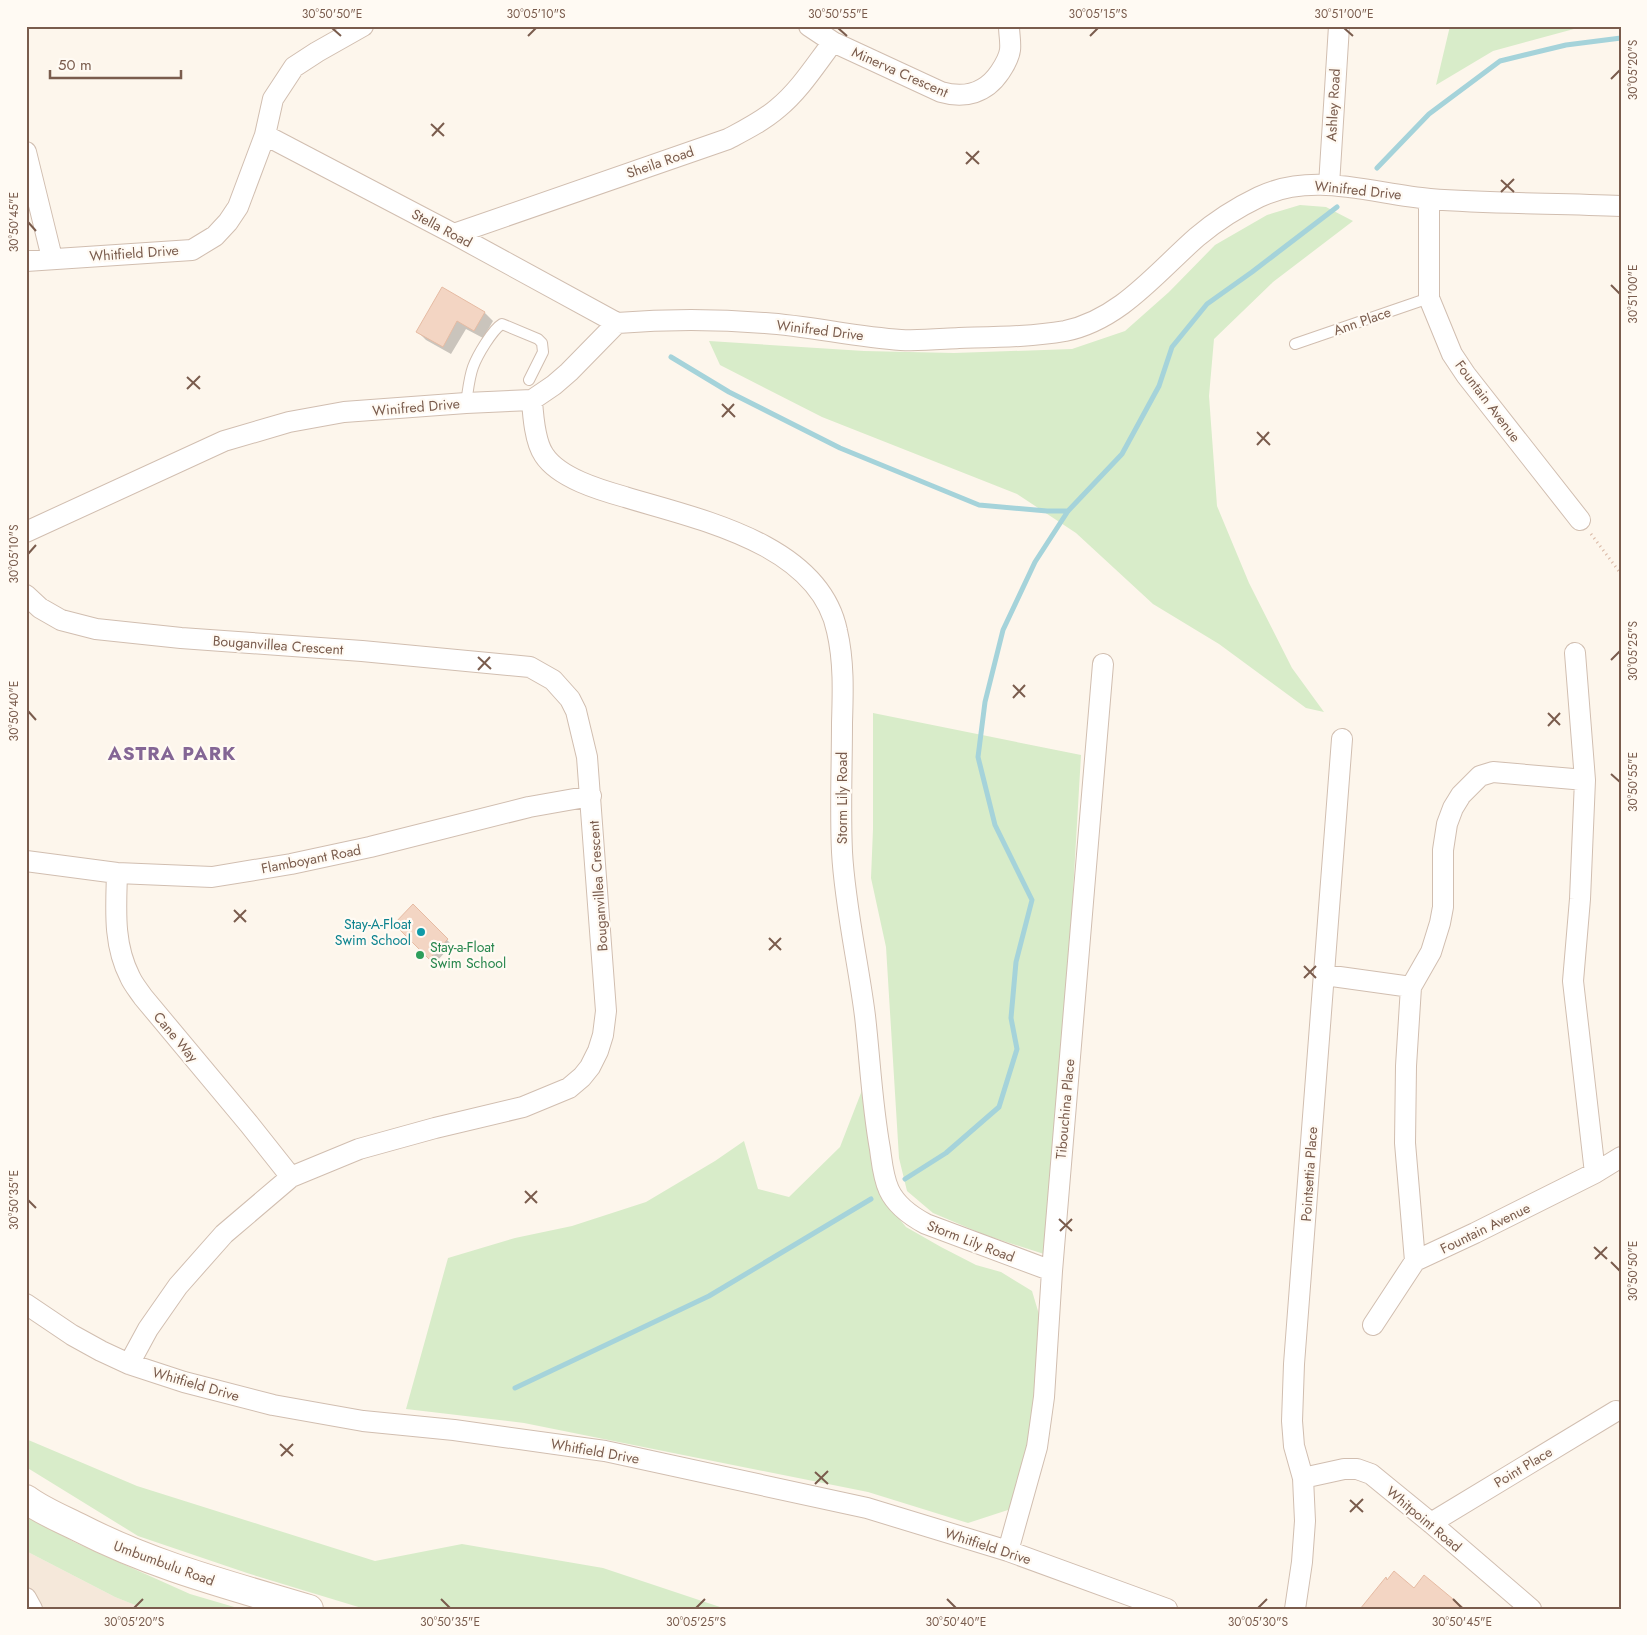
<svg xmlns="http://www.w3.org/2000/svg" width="1647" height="1635" font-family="Jost,sans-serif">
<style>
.residential{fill:#f5e8da}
.green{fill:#d8ecc9}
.shadow{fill:#0003}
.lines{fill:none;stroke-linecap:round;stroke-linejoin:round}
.stream{stroke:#a5d3da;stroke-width:5}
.building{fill:#f3d5c3;stroke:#e6bba3}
.service-casing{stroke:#d1beb0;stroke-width:12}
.minor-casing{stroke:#d1beb0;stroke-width:22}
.secondary-casing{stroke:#d6c0b0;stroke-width:30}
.path{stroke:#d9b8a5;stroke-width:3;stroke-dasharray:1 4;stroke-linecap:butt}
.service{stroke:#fff;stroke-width:10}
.minor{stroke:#fff;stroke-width:20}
.secondary{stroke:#fff;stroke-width:28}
.ticks{fill:none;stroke:#7a5c4d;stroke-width:2}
.culture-dot{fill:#0f9aa8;stroke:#fffaf3;stroke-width:2}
.leisure-dot{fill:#2e9e5b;stroke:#fffaf3;stroke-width:2}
.labels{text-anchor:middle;stroke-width:4.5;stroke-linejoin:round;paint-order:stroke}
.street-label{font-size:14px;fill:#7a5c4d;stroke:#fffaf3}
.culture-label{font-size:14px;fill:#0d838f;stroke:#fffaf3;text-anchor:end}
.leisure-label{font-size:14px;fill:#27864d;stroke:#fffaf3;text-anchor:start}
.district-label{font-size:19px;font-weight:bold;letter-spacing:1px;fill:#846695;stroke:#fffaf3}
.neatline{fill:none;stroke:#7a5c4d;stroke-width:2}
.ticks-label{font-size:12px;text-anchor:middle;fill:#7a5c4d}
</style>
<rect width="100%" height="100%" fill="#fdf6ec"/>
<path class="residential" d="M26 1551 115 1597 145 1609H26Z"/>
<path class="green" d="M1450 26H1585L1493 51 1436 85Z
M1300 205 1326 207 1353 221 1273 282 1214 339 1209 396 1217 506 1249 583 1292 668 1324 712 1306 708 1219 644 1153 604 1076 533 1017 494 822 417 720 365 709 341 864 351 954 353 1072 349 1125 331 1169 292 1215 245 1267 215Z
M873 713 1081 755 1069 961 1044 1254 985 1235 933 1213 907 1191 899 1158 886 947 871 878 873 829Z
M866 1080 888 1205 906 1227 941 1247 976 1265 1001 1272 1032 1291 1041 1321 1036 1398 1026 1457 1011 1509 968 1523 868 1492 524 1423 406 1409 448 1258 515 1238 572 1226 646 1202 715 1161 744 1141 758 1189 789 1197 840 1147Z
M26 1439 137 1486 375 1561 462 1544 603 1568 726 1609H365L247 1573 138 1536 26 1467Z
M26 1513 74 1542 190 1594 241 1609H145L115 1597 26 1551Z"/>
<path class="shadow" d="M442 289 485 313 493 321 483 338 466 329 451 354 426 340 418 332Z
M413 906 452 945 435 963 395 924Z"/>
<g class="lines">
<path class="stream" d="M1377 168 1429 114 1500 61 1566 45 1621 38
M671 357 729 392 840 448 979 505 1047 511H1068
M905 1179 946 1153 999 1107 1017 1049 1011 1018 1016 962 1032 900 995 825 978 757 985 702 1003 630 1035 562 1068 511 1122 454 1159 386 1172 347 1207 304 1252 272 1337 207
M515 1388 709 1296 871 1199"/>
</g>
<path class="building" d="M442 287 485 312 474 331 457 321 443 347 416 332Z
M413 904 448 939 429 959 394 924Z
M1394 1571 1414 1588 1424 1575 1465 1609H1360L1386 1577 1387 1580Z"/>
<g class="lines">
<g class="service-casing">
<path id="service" d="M1295 344 1429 298
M466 403C468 391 469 378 473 367 477 356 492 330 502 324L538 339 542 343 543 352 529 380"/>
</g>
<g class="minor-casing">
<path id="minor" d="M809 26 833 42 941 92C965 99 986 93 1000 72 1004 66 1009 58 1010 50 1011 43 1009 34 1009 26
M265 135 454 234 617 323
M26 152 52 258
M1329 185 1339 26
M1429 199V298L1452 354 1466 375 1580 520
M454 234 728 139C745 130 763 121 778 108 800 90 816 64 833 42
M26 261 192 250 215 236 228 222 238 207 265 135 273 99 294 67 317 52 363 26
M532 400C533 416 535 442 544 455 559 478 600 490 625 497 697 519 819 543 837 631 844 661 843 692 842 723 842 766 840 809 842 852 845 907 858 961 865 1016 870 1060 872 1105 880 1149 882 1163 883 1177 889 1190 896 1205 911 1216 926 1224L1052 1271
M26 532 224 441 289 422 344 412 466 403 532 400 554 385 569 372 617 323C666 319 716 319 765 323 810 326 855 337 901 340 920 341 940 339 959 338 994 337 1030 337 1065 331 1120 320 1157 272 1197 237 1216 221 1236 208 1259 197 1314 171 1373 194 1430 199 1494 204 1558 203 1621 206
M26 595 40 608 61 620 96 629 181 638 362 651 530 667 553 680 570 699 576 711 587 757 606 1011 603 1035 598 1051 590 1067 582 1077 569 1088 523 1107 435 1128 359 1149 291 1177 224 1234 178 1286 148 1329 129 1364
M1575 653 1585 780 1580 899 1573 981 1595 1173
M26 861 117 873 212 877 291 864 370 847 529 807 591 796
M117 873C116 909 113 944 130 977 133 984 139 991 143 997L249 1124 291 1177
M1325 975 1411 987
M1415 1261 1405 1143 1406 1066 1411 987 1431 952 1440 923 1443 907V850L1447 824 1453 808 1461 795 1480 776 1493 772 1585 780
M26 1304 72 1335 101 1351 129 1364 184 1382 273 1405 363 1421 454 1430 605 1451 867 1508 1008 1551 1167 1609
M1373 1325 1415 1261 1475 1233 1595 1173 1621 1157
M1303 1478 1344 1469H1357L1371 1474 1431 1523 1531 1609
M1431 1523 1616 1411
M1008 1551 1037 1447 1044 1397 1052 1271 1103 664
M26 1598 32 1609
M1295 1609 1302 1562 1305 1521 1303 1478 1294 1446 1292 1421 1294 1364 1342 739"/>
</g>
<g class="secondary-casing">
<path id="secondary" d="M26 1499C42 1511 62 1519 80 1528 154 1566 229 1585 309 1609"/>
</g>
<path class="path" d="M1591 534 1621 574"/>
<use href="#service" class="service"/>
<use href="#minor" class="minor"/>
<use href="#secondary" class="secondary"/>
</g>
<path class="ticks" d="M332 28 341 36M838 28 847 36M1344 28 1353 36M528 36 536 28M1090 36 1098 28M1611 79 1620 70M431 124 444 136M432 136 444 123M966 152 979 164M966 164 979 151M1501 180 1514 192M1501 192 1514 179M28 222 36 231M1611 285 1620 294M187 377 200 389M187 389 200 376M722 404 735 417M722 417 734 404M1257 432 1270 445M1257 445 1269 432M28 554 36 545M478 657 491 669M1611 660 1620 651M478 670 490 657M1013 685 1025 697M1013 698 1025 685M28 711 36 720M1548 713 1560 725M1548 726 1560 713M1611 774 1620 782M234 910 246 922M234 922 246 910M769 938 781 950M769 950 781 938M1304 966 1316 978M1304 978 1316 966M525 1191 537 1203M28 1200 36 1208M525 1203 537 1191M1059 1219 1072 1231M1060 1231 1072 1219M1594 1247 1607 1259M1595 1259 1607 1247M1611 1262 1620 1271M280 1444 293 1456M281 1456 293 1444M815 1472 828 1484M815 1484 828 1471M1350 1500 1363 1512M1350 1512 1363 1499M441 1599 450 1608M947 1599 956 1608M1453 1599 1462 1608M134 1608 143 1599M696 1608 705 1599M1258 1608 1267 1599"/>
<circle class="culture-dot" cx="421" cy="932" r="5"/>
<circle class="leisure-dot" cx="420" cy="955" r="5"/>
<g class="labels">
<g class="street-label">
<text transform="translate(900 72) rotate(24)" y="5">Minerva Crescent</text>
<text transform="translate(1333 105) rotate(-87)" y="5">Ashley Road</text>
<text transform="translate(660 162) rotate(-19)" y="5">Sheila Road</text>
<text transform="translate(1358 190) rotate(6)" y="5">Winifred Drive</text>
<text transform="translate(442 228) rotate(28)" y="5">Stella Road</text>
<text transform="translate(134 253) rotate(-4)" y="5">Whitfield Drive</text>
<text transform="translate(1362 321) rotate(-19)" y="5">Ann Place</text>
<text transform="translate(820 330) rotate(7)" y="5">Winifred Drive</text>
<text transform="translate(1488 401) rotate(53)" y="5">Fountain Avenue</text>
<text transform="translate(416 407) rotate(-5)" y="5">Winifred Drive</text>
<text transform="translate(278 645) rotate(4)" y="5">Bouganvillea Crescent</text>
<text transform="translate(842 798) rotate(-90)" y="5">Storm Lily Road</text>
<text transform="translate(311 859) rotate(-11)" y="5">Flamboyant Road</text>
<text transform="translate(598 886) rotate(-94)" y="5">Bouganvillea Crescent</text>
<text transform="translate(176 1037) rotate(50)" y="5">Cane Way</text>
<text transform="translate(1065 1109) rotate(-85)" y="5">Tibouchina Place</text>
<text transform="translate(1309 1174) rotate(-86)" y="5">Pointsettia Place</text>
<text transform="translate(1485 1228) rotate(-26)" y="5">Fountain Avenue</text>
<text transform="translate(971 1241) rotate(21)" y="5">Storm Lily Road</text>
<text transform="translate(196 1384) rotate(16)" y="5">Whitfield Drive</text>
<text transform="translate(595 1451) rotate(10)" y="5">Whitfield Drive</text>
<text transform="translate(1523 1467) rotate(-31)" y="5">Point Place</text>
<text transform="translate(1424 1519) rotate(40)" y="5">Whitpoint Road</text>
<text transform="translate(988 1546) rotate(18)" y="5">Whitfield Drive</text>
<text transform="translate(164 1563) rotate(20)" y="5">Umbumbulu Road</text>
</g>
<g class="culture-label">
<text x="411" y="929">Stay-A-Float<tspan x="411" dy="16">Swim School</tspan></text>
</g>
<g class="leisure-label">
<text x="430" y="952">Stay-a-Float<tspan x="430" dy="16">Swim School</tspan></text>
</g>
<g class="district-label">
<text x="172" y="760">ASTRA PARK</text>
</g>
</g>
<rect width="1647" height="1635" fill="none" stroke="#fffaf3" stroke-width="55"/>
<path d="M50 70v8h131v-8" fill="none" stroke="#7a5c4d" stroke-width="2.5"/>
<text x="58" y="70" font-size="15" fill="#7a5c4d" stroke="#fffaf3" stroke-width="4" paint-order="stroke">50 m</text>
<rect x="28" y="28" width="1592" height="1580" class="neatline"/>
<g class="ticks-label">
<text x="332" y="18">30°50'50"E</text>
<text x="536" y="18">30°05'10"S</text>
<text x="838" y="18">30°50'55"E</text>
<text x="1098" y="18">30°05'15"S</text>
<text x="1344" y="18">30°51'00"E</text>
<text transform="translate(1633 70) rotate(-90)" y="4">30°05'20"S</text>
<text transform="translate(14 222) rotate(-90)" y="4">30°50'45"E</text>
<text transform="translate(1633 294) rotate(-90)" y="4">30°51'00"E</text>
<text transform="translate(14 554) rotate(-90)" y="4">30°05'10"S</text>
<text transform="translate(1633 651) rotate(-90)" y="4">30°05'25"S</text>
<text transform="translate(14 711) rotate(-90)" y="4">30°50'40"E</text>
<text transform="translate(1633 782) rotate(-90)" y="4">30°50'55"E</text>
<text transform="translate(14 1200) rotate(-90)" y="4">30°50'35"E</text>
<text transform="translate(1633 1271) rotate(-90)" y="4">30°50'50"E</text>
<text x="134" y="1626">30°05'20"S</text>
<text x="450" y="1626">30°50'35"E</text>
<text x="696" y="1626">30°05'25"S</text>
<text x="956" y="1626">30°50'40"E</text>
<text x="1258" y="1626">30°05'30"S</text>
<text x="1462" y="1626">30°50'45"E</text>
</g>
</svg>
